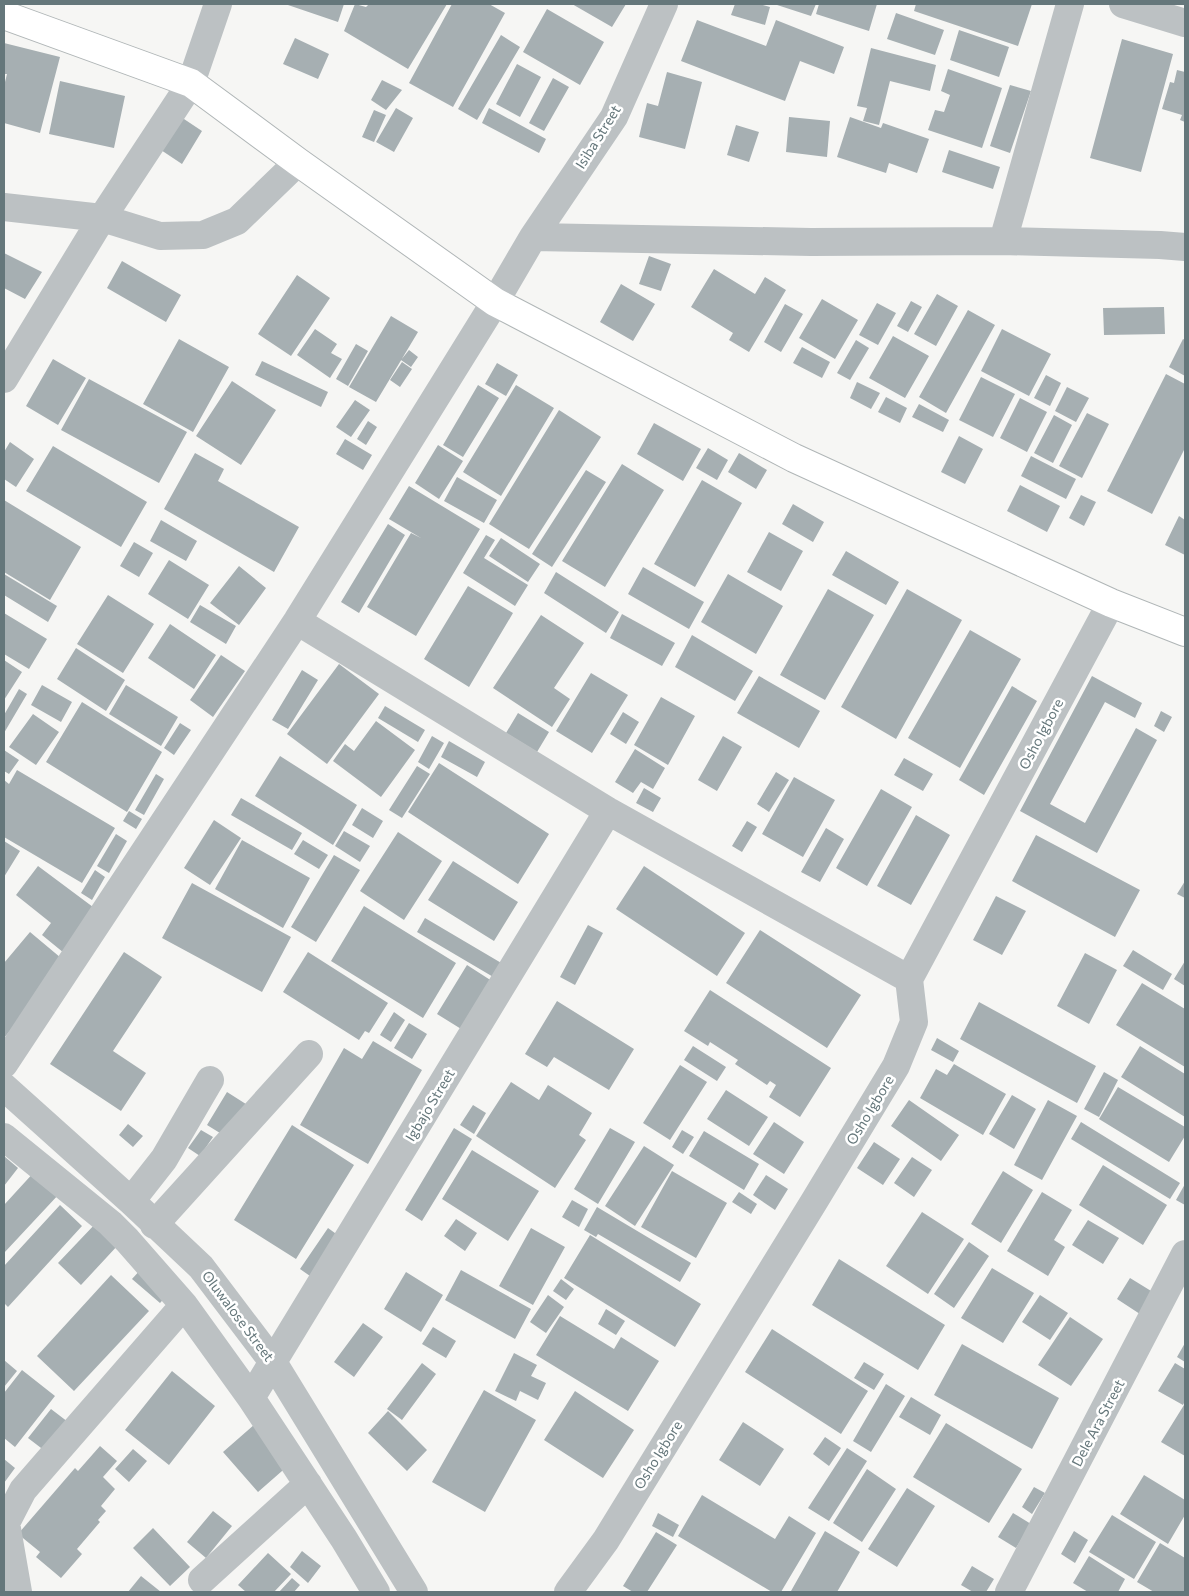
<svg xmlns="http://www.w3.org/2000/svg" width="1189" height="1596" font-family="Commissioner,sans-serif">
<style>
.building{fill:#a6afb2}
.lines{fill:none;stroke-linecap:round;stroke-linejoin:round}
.major-casing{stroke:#b0b6b7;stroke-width:30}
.minor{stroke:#bcc1c3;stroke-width:28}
.major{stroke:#fff;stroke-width:28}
.labels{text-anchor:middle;stroke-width:5;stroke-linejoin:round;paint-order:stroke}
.street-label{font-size:14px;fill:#65777b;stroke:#fff}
</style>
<rect width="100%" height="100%" fill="#f6f6f4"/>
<path class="building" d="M285 4H344L338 22Z
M355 4 366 7 369 4H447L408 69 344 31Z
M452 4H489L505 13 453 107 409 83Z
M572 4H626L612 27Z
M735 4H759L770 7 765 25 731 15Z
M774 4H816L811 16Z
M819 4H877L869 31 816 14Z
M916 4H1032L1018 46 914 11Z
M547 9 604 42 580 85 523 52Z
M896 13 944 30 935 55 887 39Z
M697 20 766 46 776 20 844 47 834 74 800 61 785 101 681 61Z
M959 30 1009 47 999 77 950 60Z
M501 35 520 47 477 120 458 109Z
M295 38 329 54 318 79 283 64Z
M1122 39 1173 54 1141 172 1090 158Z
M4 43 60 57 40 133 4 123V86L7 74H4Z
M871 48 936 65 930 91 890 81 879 125 863 121 867 108 857 106Z
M517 64 541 77 520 117 496 104Z
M948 69 1002 88 982 148 928 130 935 110 944 112 950 95 941 91Z
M1177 70 1185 72V122L1180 120 1182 115 1162 109 1170 82 1174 83Z
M667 72 702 82 685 149 639 137 647 103 658 106Z
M553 78 569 87 544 131 529 123Z
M382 80 402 90 386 110 371 100Z
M60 81 125 96 114 148 49 134Z
M1010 85 1031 91 1010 153 990 146Z
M396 108 413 118 394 152 376 142Z
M489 108 546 139 539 153 482 123Z
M374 110 386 115 374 142 362 137Z
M181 117 202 131 182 164 161 150Z
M789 117 830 121 827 157 786 152Z
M850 117 881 128 883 123 929 139 917 173 889 163 886 173 837 157Z
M736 125 759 132 749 162 727 155Z
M949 150 1000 167 993 189 942 172Z
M4 253 42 272 25 299 4 288Z
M649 256 671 264 661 291 639 284Z
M122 261 181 295 166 322 107 288Z
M714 269 755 294 765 277 786 290 749 352 729 340 733 333 691 307Z
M297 275 330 298 291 356 258 334Z
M621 284 655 304 633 341 600 322Z
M937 294 958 306 936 346 914 334Z
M822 299 858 320 835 359 799 338Z
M911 301 922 307 908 332 897 326Z
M877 303 896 313 878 345 859 335Z
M785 304 803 314 781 352 764 342Z
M1164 307 1165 334 1104 335 1103 308Z
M968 310 995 325 946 413 919 397Z
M391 316 418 332 376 402 349 387Z
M315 329 337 344 331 353 342 359 330 378 297 355Z
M1002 329 1051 354 1029 396 981 371Z
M893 336 929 356 905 398 869 378Z
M179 339 229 367 193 432 143 404Z
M1183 339 1185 340V376L1169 367Z
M856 340 869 348 850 380 837 373Z
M356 344 368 351 348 386 336 379Z
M802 347 830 362 822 378 793 363Z
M409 350 418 357 411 367 401 360Z
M53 359 86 378 58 425 26 406Z
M262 361 328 392 321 407 255 375Z
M402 362 412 369 400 387 390 380Z
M497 363 518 375 506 396 485 384Z
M1166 374 1185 384V448L1152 514 1107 491Z
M1046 375 1061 383 1050 406 1034 398Z
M981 377 1015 394 993 437 959 420Z
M89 379 187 432 159 483 61 430Z
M232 381 276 410 241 465 196 436Z
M857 382 880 393 871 409 850 398Z
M478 385 499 398 463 457 443 445Z
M516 385 554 408 501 496 463 472Z
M1067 387 1089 398 1076 422 1055 411Z
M886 397 907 408 900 423 878 412Z
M1020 398 1047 412 1027 452 1000 438Z
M355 400 370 410 351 437 336 427Z
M919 404 949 420 943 432 912 417Z
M559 410 601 437 529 549 489 524Z
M1087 413 1109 424 1082 478 1059 466Z
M1054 415 1072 425 1053 463 1034 453Z
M368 421 377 427 366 445 357 439Z
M654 423 701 449 683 481 637 454Z
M959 436 983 449 965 484 941 472Z
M345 439 372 455 363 470 336 454Z
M10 442 34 459 16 487 4 479V452Z
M438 445 463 461 439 499 415 483Z
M53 446 147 502 121 547 26 491Z
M708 448 728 460 717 480 696 468Z
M195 453 224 469 218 481 299 527 274 572 164 509Z
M739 453 767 470 756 489 728 472Z
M1031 456 1076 479 1066 499 1021 476Z
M622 464 664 490 605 587 562 561Z
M586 470 606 482 552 567 532 554Z
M457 477 497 500 484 523 444 501Z
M702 480 742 503 695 587 654 564Z
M1020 485 1060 506 1047 532 1007 511Z
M409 486 480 529 416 636 367 607 411 533 421 538 389 519Z
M1081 495 1096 502 1084 526 1069 518Z
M4 500 81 547 50 600 4 572Z
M793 504 824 522 813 542 782 524Z
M1179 516 1185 520V555L1165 545Z
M161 520 197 541 186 561 150 541Z
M388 524 405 535 359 613 341 602Z
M769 532 803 551 781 591 747 572Z
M486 535 495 540 484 558 528 585 515 606 463 573Z
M501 538 540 564 528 582 489 556Z
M134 542 153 553 139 577 120 566Z
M846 551 899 582 886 605 832 575Z
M169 560 209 585 188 619 148 594Z
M239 566 266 588 239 625 210 603Z
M643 567 704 602 689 629 628 594Z
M556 572 619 612 606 633 544 593Z
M4 574 57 606 48 622 4 595Z
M728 574 783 606 756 654 701 622Z
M468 586 513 613 469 687 424 659Z
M828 589 874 615 825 700 780 675Z
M907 589 962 620 896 739 841 707Z
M108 595 154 624 123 673 77 644Z
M200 605 236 626 226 644 190 622Z
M4 613 47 639 29 669 4 654Z
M622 614 675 643 662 666 610 638Z
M541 615 584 643 554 688 570 699 552 727 493 688Z
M170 624 216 655 194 689 148 658Z
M970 630 1021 659 960 768 908 738Z
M692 635 753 671 735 701 675 667Z
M76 648 125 680 106 711 57 679Z
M221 655 245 671 213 717 190 700Z
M4 660 22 672 4 700Z
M339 664 379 694 327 764 287 734Z
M302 670 318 680 288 729 272 720Z
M591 673 628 695 592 753 556 731Z
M759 676 820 711 799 748 737 713Z
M1092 676 1142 703 1135 718 1105 702 1050 804 1085 823 1136 728 1157 740 1097 853 1020 811Z
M42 685 72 702 61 722 31 705Z
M126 685 178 717 161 746 109 714Z
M1012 686 1037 701 984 795 959 780Z
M19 689 27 694 4 733V715Z
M661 697 695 716 668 765 634 745Z
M82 702 162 752 127 812 46 762Z
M385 706 425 730 418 742 378 718Z
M1161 711 1172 717 1164 732 1154 726Z
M623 712 639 722 626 744 610 734Z
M518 713 549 732 537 752 506 733Z
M33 714 59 732 36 765 9 747Z
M376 721 415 750 381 797 333 761 345 744 354 751Z
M180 723 191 730 174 755 164 748Z
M432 736 444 743 429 769 418 762Z
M723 736 742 747 717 791 698 780Z
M449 741 485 762 477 777 441 757Z
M635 749 665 768 653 789 641 782 633 793 615 782Z
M4 750 19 760 9 774 4 771Z
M280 756 357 805 333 845 255 796Z
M904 758 933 774 923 791 894 775Z
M439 763 549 834 518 884 408 812Z
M417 766 430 774 402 818 389 810Z
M17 770 115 828 82 883 4 837V780L9 784Z
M776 772 789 780 769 812 757 804Z
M156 774 164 779 144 815 135 810Z
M794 777 835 800 803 857 762 834Z
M644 788 661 798 653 812 636 803Z
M881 789 912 807 867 886 836 868Z
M241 798 302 833 292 850 231 815Z
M362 808 383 821 373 838 352 825Z
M129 811 142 819 136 829 123 821Z
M916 815 950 835 911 905 877 886Z
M214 820 241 838 210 885 184 868Z
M747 821 757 827 742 852 732 846Z
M826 828 844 839 820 882 801 872Z
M344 831 370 846 360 862 335 846Z
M398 832 442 861 404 920 360 891Z
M116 834 127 841 109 873 97 866Z
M1036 835 1140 890 1115 937 1012 881Z
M242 840 310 878 283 928 215 889Z
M303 840 328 855 319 869 294 854Z
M4 841 20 851 4 877Z
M334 855 360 870 316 942 291 927Z
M453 861 518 902 494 941 428 900Z
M38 866 97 910 64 953 42 935 51 923 16 895Z
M644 866 745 933 717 976 616 909Z
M95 870 105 877 92 900 81 893Z
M1185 881V898L1177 894Z
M192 883 291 937 262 992 162 938Z
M996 896 1026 911 1002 955 973 940Z
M364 906 456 963 423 1018 331 961Z
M425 918 503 964 495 978 417 932Z
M588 925 603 933 575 985 560 977Z
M760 930 861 995 827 1048 726 983Z
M30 932 67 963 4 1038V963Z
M1133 950 1172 974 1163 990 1123 966Z
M124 952 162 977 113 1051 146 1073 121 1111 50 1064Z
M308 952 388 1003 369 1033 365 1031 359 1040 283 992Z
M1085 953 1117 970 1089 1024 1057 1006Z
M1185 961V986L1174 979Z
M467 965 495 983 466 1032 437 1014Z
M1142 983 1185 1009V1067L1116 1025Z
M710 990 831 1068 800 1117 769 1097 776 1085 770 1081 767 1085 735 1064 738 1060 710 1042 708 1046 684 1031Z
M557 1001 634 1049 609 1090 554 1057 547 1067 525 1054Z
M979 1002 1096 1066 1077 1103 960 1039Z
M394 1012 405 1020 391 1042 380 1035Z
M409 1023 427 1034 412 1059 394 1048Z
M937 1038 959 1051 953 1062 931 1050Z
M373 1041 422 1070 368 1164 300 1125 344 1048 362 1059Z
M693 1046 726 1067 717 1081 684 1060Z
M1140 1046 1185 1074V1117L1121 1077Z
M954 1064 1006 1094 983 1135 920 1098 936 1069 947 1075Z
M680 1065 707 1082 670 1140 643 1123Z
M1104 1072 1118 1080 1099 1117 1084 1109Z
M511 1082 539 1100 548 1085 592 1113 579 1135 586 1140 555 1188 476 1136Z
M1118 1087 1185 1127V1136L1169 1162 1099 1119Z
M726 1090 768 1117 749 1146 707 1119Z
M227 1092 249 1106 228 1138 207 1125Z
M1012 1095 1036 1109 1014 1149 989 1134Z
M909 1100 959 1135 941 1161 891 1126Z
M1048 1100 1077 1116 1042 1180 1014 1165Z
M473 1105 486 1113 474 1134 460 1125Z
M774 1122 804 1142 784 1174 753 1154Z
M1081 1122 1180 1183 1170 1199 1071 1139Z
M128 1124 143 1136 133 1147 119 1135Z
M292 1125 354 1165 296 1259 234 1220Z
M454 1128 472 1139 422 1221 405 1210Z
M610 1128 635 1142 598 1204 574 1189Z
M201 1130 213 1137 200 1156 188 1148Z
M682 1130 694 1137 683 1154 672 1147Z
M704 1131 759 1164 744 1190 689 1156Z
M874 1142 900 1159 883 1185 857 1168Z
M644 1146 674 1165 635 1226 605 1206Z
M472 1150 539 1191 508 1241 442 1199Z
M4 1156 18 1168 4 1186Z
M912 1157 932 1170 914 1197 894 1183Z
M1103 1165 1167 1205 1143 1245 1079 1205Z
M36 1170 60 1193 4 1253V1205Z
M672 1171 727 1203 696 1258 641 1227Z
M1003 1171 1033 1190 1001 1243 971 1224Z
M766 1175 788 1189 775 1210 753 1195Z
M1185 1184V1205L1176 1200Z
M739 1192 757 1204 751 1214 732 1202Z
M1042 1192 1072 1210 1054 1240 1065 1247 1048 1276 1007 1251Z
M572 1200 588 1209 579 1227 562 1217Z
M60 1205 82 1226 8 1307 4 1303V1266Z
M597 1207 691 1263 680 1282 598 1234 596 1237 584 1230Z
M922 1212 964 1239 928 1294 886 1266Z
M456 1219 477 1233 465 1251 444 1236Z
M1088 1220 1119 1238 1103 1264 1072 1245Z
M97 1222 119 1244 81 1285 58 1263Z
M328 1228 339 1236 310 1276 300 1269Z
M531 1228 565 1247 533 1305 499 1286Z
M590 1235 701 1304 675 1347 564 1278Z
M969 1242 989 1256 954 1308 934 1294Z
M839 1259 945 1325 918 1370 812 1305Z
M142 1268 170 1292 160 1303 132 1279Z
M992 1268 1034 1293 1003 1343 961 1318Z
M461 1270 531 1309 515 1339 445 1300Z
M406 1272 443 1295 421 1332 384 1309Z
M111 1275 149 1311 74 1391 37 1356Z
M1130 1278 1156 1294 1143 1316 1117 1299Z
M561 1279 574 1289 566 1300 553 1291Z
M548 1295 564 1307 546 1333 530 1322Z
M1040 1295 1068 1313 1050 1340 1022 1322Z
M606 1309 625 1321 616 1335 598 1324Z
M560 1316 614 1349 621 1337 659 1361 628 1411 536 1355Z
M1070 1317 1103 1339 1071 1386 1038 1365Z
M363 1323 383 1337 354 1377 334 1362Z
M433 1327 456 1341 446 1358 422 1344Z
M772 1329 868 1391 841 1434 745 1372Z
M1185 1343V1362L1177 1357Z
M962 1344 1059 1398 1032 1449 934 1395Z
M514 1353 537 1365 531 1376 546 1383 538 1400 520 1391 516 1401 495 1391Z
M4 1360 17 1371 4 1387Z
M864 1362 884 1374 874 1390 854 1378Z
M422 1363 436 1374 402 1420 387 1409Z
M1175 1363 1185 1369V1401L1183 1405 1158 1391Z
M22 1370 55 1396 15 1447 4 1438V1393Z
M172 1371 215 1406 169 1465 125 1430Z
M886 1384 905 1396 871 1452 853 1441Z
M484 1390 536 1420 485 1512 432 1482Z
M575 1391 634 1430 603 1478 544 1440Z
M911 1397 941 1415 930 1435 899 1417Z
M1184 1405 1185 1406V1456L1161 1442Z
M51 1409 68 1422 45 1451 28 1438Z
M388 1411 427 1450 407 1471 368 1433Z
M743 1422 784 1449 760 1486 719 1460Z
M946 1423 1022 1469 989 1523 913 1477Z
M255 1424 290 1464 258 1492 223 1452Z
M825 1437 841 1448 829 1466 813 1454Z
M100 1446 117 1461 103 1477 115 1489 101 1506 106 1511 98 1520 100 1522 77 1549 82 1554 61 1578 36 1557 40 1552 18 1534 75 1468 78 1471Z
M847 1448 867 1461 829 1521 808 1508Z
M133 1449 147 1461 129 1482 115 1469Z
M4 1459 15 1468 4 1483Z
M867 1469 896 1489 862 1542 833 1523Z
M1144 1475 1185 1500V1515L1168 1544 1120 1514Z
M1034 1487 1045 1493 1032 1514 1022 1507Z
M907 1488 935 1506 897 1567 868 1549Z
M702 1495 775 1539 789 1516 816 1533 781 1592H772L678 1536Z
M213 1511 232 1526 206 1558 187 1542Z
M658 1513 679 1525 673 1537 652 1526Z
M1013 1513 1031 1524 1016 1548 998 1537Z
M1112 1515 1156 1542 1134 1579 1089 1552Z
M153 1528 190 1567 170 1586 133 1548Z
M825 1531 860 1552 837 1592H793L791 1591Z
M1074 1531 1088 1540 1075 1563 1061 1554Z
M656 1532 677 1545 647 1592H633L623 1586Z
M1160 1543 1185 1558V1592H1154L1137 1582Z
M302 1551 321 1566 308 1583 290 1567Z
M268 1553 291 1574 274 1592H246L238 1585Z
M1089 1556 1125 1579 1118 1592H1088L1073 1583Z
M972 1566 994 1579 986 1592H973L961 1585Z
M141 1576 161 1592H128Z
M292 1578 300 1585 294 1592H279Z"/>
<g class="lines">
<g class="major-casing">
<path id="major" d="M4 15 191 83 298 162 495 302 794 458 1111 603 1185 632"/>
</g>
<path class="minor" d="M1123 4 1185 23
M4 207 102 218 160 236 203 235 237 221 298 162
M533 237 811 242 1003 241 1160 245 1185 247
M1003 241 1070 4
M4 379 102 218 191 83 218 4
M297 621 608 811 909 979
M4 1064 297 621 495 302 533 237 614 117 664 4
M4 1087 131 1201 201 1267 273 1362 414 1592
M4 1137 110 1223 127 1240 184 1305 251 1398 344 1539 376 1592
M131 1201 164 1159 210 1080
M154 1225 309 1054
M251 1398 608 811
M202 1580 308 1484
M18 1592 6 1523 23 1490 184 1305
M568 1592 606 1540 815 1200 896 1066 914 1022 909 979 1111 603
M1009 1592 1185 1254"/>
<use href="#major" class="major"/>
</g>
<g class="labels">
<g class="street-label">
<text transform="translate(598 137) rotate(-58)" y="5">Isiba Street</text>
<text transform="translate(1041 734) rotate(-62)" y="5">Osho Igbore</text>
<text transform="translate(430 1105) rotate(-59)" y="5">Igbajo Street</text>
<text transform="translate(870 1110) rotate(-59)" y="5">Osho Igbore</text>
<text transform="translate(238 1316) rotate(53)" y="5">Oluwalose Street</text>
<text transform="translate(1098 1423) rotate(-62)" y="5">Dele Ara Street</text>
<text transform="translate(658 1455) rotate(-58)" y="5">Osho Igbore</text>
</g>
</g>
<rect width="1189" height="1596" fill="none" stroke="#65777b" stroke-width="10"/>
</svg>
